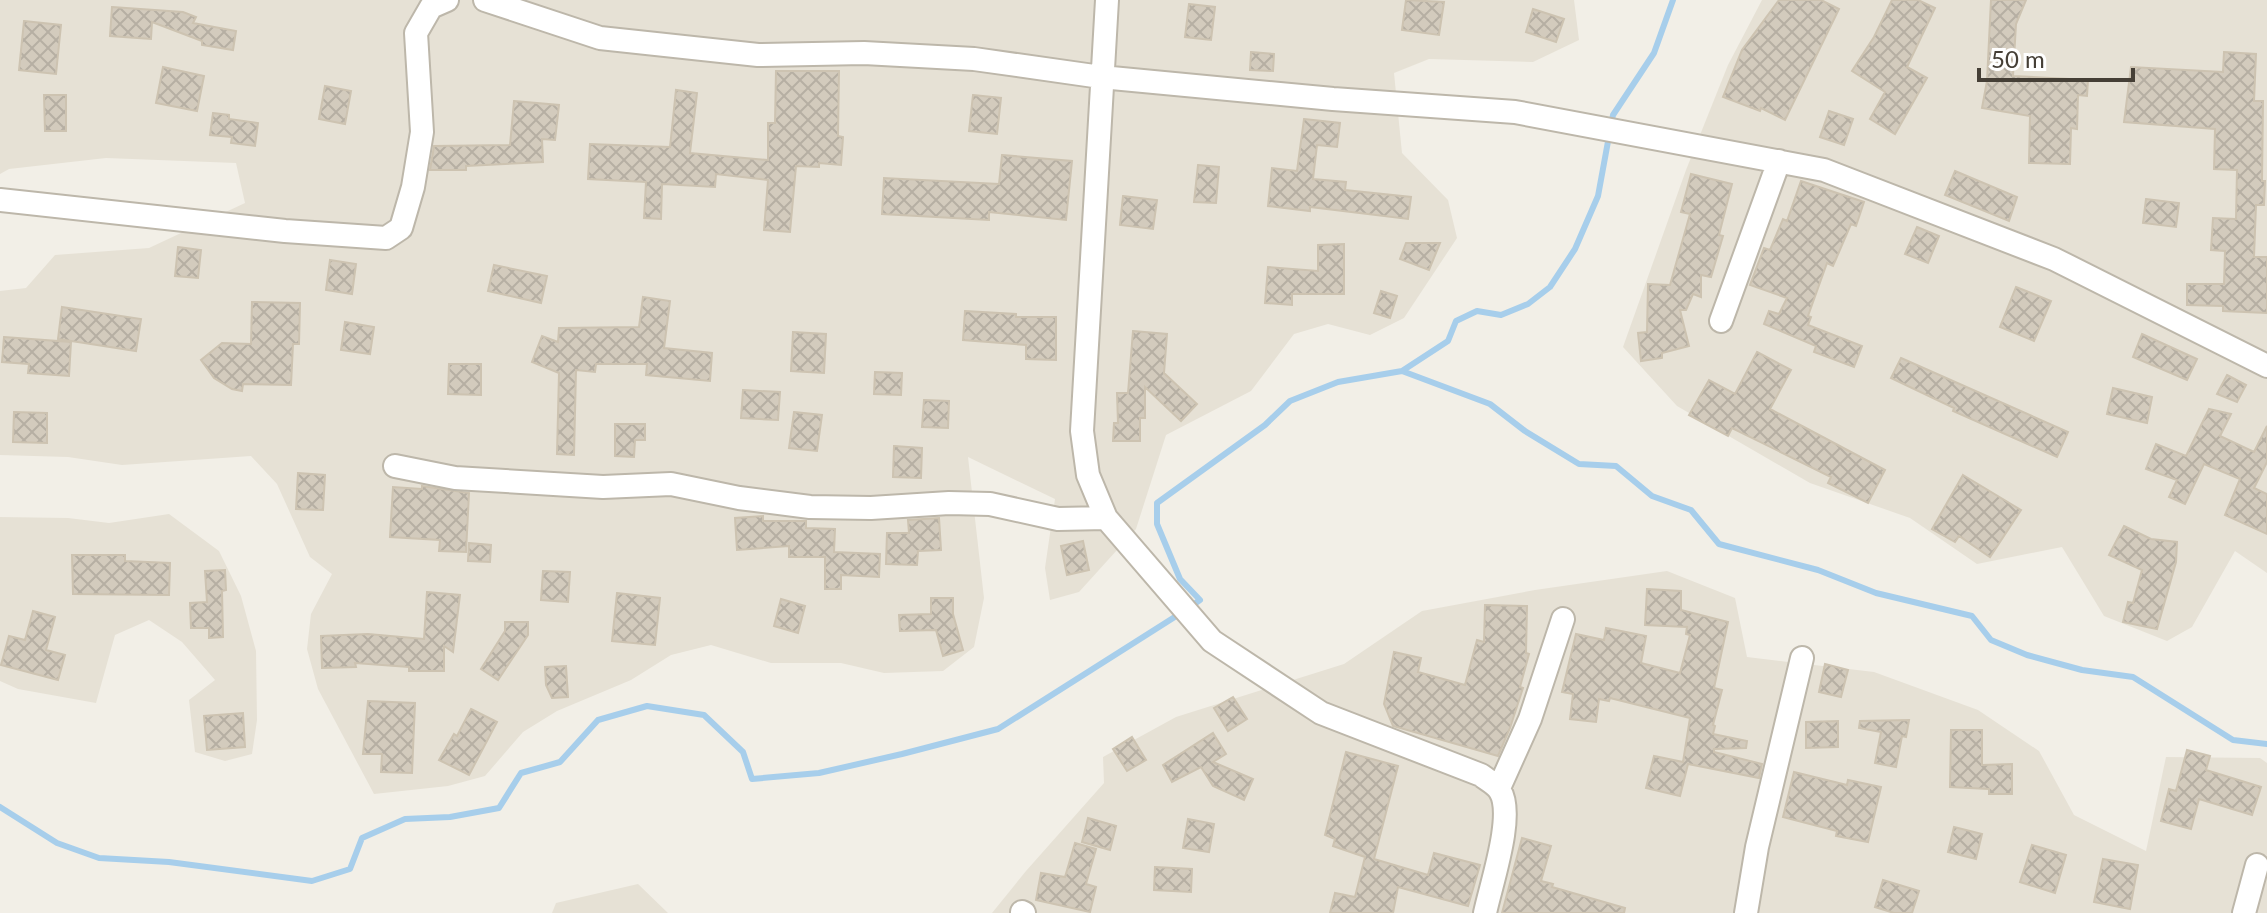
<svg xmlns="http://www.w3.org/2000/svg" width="2267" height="913" font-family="Lato,sans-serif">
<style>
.residential{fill:#e6e1d5}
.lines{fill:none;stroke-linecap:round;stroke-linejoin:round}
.stream{stroke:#a7ceeb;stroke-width:6}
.building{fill:url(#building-cross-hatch);stroke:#cdc3b1;stroke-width:2}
.minor-casing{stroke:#bdb7aa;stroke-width:26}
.minor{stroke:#fff;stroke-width:22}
</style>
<defs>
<pattern id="building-cross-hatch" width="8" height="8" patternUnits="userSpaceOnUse" patternTransform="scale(2)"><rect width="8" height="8" fill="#d3cbbd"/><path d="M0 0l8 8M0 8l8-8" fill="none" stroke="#b6afa3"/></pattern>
</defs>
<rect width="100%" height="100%" fill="#f2efe7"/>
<path class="residential" d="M0 0H1574L1579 40 1533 62 1429 59 1394 73 1402 153 1448 200 1457 238 1404 318 1370 335 1328 324 1294 334 1251 391 1166 435 1136 529 1079 592 1050 600 1045 568 1055 499 968 457 984 598 974 647 943 671 884 673 841 663H771L711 645 671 655 631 680 557 711 523 732 485 776 448 786 374 794 318 689 307 649 311 614 332 574 310 557 277 484 251 456 122 465 68 457 0 455V291L26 288 55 255 149 248 245 203 236 163 106 158 9 169 0 174Z
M1762 0H2267V573L2235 551 2192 627 2167 641 2104 616 2062 547 1977 564 1910 518 1810 483 1677 406 1623 347 1686 170 1728 65Z
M169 514 219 551 241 596 256 651 257 720 252 754 225 761 195 752 189 700 215 680 182 642 149 620 115 635 96 703 18 689 0 681V517L68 518 109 523Z
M1667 571 1735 598 1747 657 1874 672 1978 710 2039 751 2074 815 2146 851 2166 757 2260 758 2267 763V913H992L1026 871 1104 783 1103 757 1176 717 1344 664 1422 611 1535 590Z
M638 884 668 913H552L556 903Z"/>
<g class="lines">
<path class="stream" d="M1611 125 1613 115 1654 53 1673 0
M1402 371 1490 404 1525 431 1579 464 1616 466 1652 496 1691 510 1719 544 1818 570 1876 593 1972 616 1991 640 2027 655 2082 670 2133 677 2233 740 2267 744
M1190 607 1200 600 1180 579 1157 524V503L1265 425 1290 401 1338 382 1402 371 1448 341 1456 321 1477 311 1501 315 1528 304 1550 287 1575 249 1598 196 1609 136
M0 807 57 843 99 858 169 862 312 881 350 869 362 838 405 819 450 817 499 808 521 773 560 762 598 720 647 706 704 715 743 752 752 779 819 773 902 754 998 729 1181 613"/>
</g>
<path class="building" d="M1406 0 1444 2 1439 35 1402 30Z
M1779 0H1821L1839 9 1785 120 1761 108 1760 111 1723 97 1742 50Z
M1892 0H1918L1935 8 1907 67 1927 78 1895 134 1870 119 1885 92 1852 71 1874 37Z
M1991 0H2026L2016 24 2013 76 2088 80 2087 96 2078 95 2077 129 2071 128 2070 164 2029 163 2030 116 1982 108 1987 81Z
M1189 4 1215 7 1211 40 1185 37Z
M112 7 183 12 196 17 193 23 236 31 233 50 202 45V41L152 22 151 39 110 36Z
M1533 9 1564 19 1556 42 1526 32Z
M24 21 61 25 56 74 19 70Z
M1251 52 1274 54 1273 71 1250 70Z
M2224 52 2256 54 2254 101H2263L2262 181H2265L2264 205H2256L2254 257H2267V313L2223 311V306L2187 305V284H2224L2225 251 2211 250 2213 218 2236 219 2237 170 2214 169 2215 129 2124 122 2131 67 2223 72Z
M163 67 204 76 197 111 156 103Z
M776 71H839L838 136 843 137 841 165 819 163V167L796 166 790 232 764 230 768 180 716 174 715 187 662 184 661 219 644 218 646 182 588 179 590 144 670 147 676 90 697 93 690 153 768 160V123H775Z
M325 86 351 91 345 124 319 119Z
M44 95H66V131H45Z
M973 95 1001 98 997 134 969 131Z
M514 101 559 105 555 140 542 139 543 162 466 166V170H430L434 146 510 145Z
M1829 111 1853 119 1844 145 1820 137Z
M213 113 229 115V119L258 123 255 146 231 143 232 137 210 135Z
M1304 119 1340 123 1337 147 1317 145 1313 179 1346 182 1345 190 1411 197 1408 219 1310 207V211L1268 206 1272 168 1297 171Z
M1002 155 1072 161 1066 220 989 212V220L882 214 884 178 999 184Z
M1198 165 1219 167 1216 203 1194 202Z
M1955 171 2017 197 2009 221 1945 195Z
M1691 174 1732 184 1719 235 1723 236 1711 277 1701 275V297L1693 294 1686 310H1680L1689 346 1662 353V358L1641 361 1638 333 1647 332 1648 284 1670 285 1690 214 1681 212Z
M1801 181 1864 202 1856 226 1851 224 1833 266 1827 263 1808 316 1811 317 1808 325 1862 346 1854 367 1814 352 1816 346 1764 324 1769 311 1779 314 1787 298 1750 285 1764 248 1770 250 1783 219 1787 221Z
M1123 196 1157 200 1153 229 1120 225Z
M2146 199 2179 203 2176 227 2143 223Z
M1917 227 1939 236 1928 263 1905 254Z
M1406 243H1440L1429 270 1400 259Z
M1344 244V294H1292V305L1265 303 1268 267 1318 271V245Z
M178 247 201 250 198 278 175 276Z
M330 260 356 264 352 294 326 290Z
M494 265 547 276 541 303 488 291Z
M2016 287 2051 301 2034 341 2000 327Z
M1381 291 1397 296 1390 318 1374 313Z
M643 297 670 301 664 348 712 353 710 381 646 375 647 364H596L595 372 576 370 574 455 557 454 559 373 532 362 542 336 558 342 559 328 639 327Z
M252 302 300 303 299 344H293L291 385 243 384 242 391 232 389 214 378 201 360 222 343 251 344Z
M62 307 141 319 136 351 58 339Z
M965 311 1016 314V317H1056V360L1026 359V345L963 340Z
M345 322 374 327 370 354 341 350Z
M1133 331 1167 334 1164 373 1197 404 1181 421 1145 387V418H1140V441H1113L1114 423H1118L1117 393H1128Z
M793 332 826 334 824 373 791 371Z
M2142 334 2197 359 2187 380 2133 357Z
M4 337 71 342 69 376 28 373 29 364 2 362Z
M1757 352 1791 370 1770 409 1885 470 1868 503 1828 483 1831 477 1732 428 1728 436 1689 415 1709 380 1735 394Z
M1901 358 2068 432 2057 457 1953 411 1954 408 1891 378Z
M449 364H481V395L448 394Z
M875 372 902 373 901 395 874 394Z
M2227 375 2246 385 2237 402 2217 394Z
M2113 388 2152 397 2147 423 2107 414Z
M743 390 780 392 778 420 741 418Z
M924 400 949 401 948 428 922 427Z
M2209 409 2231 414 2220 436 2254 452 2267 426V462L2254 488 2267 494V534L2225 515 2240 479 2204 464 2185 504 2169 497 2177 480 2146 469 2156 444 2186 456Z
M14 412 47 413V443L13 442Z
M794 412 822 415 817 451 789 448Z
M615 424H645V440H635L634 457 615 456Z
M894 446 922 448 921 478 893 477Z
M298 473 325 475 323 510 296 509Z
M1963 475 2021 510 1990 557 1959 536 1955 542 1932 529Z
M422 486 469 493 466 552 439 551 440 540 390 537 393 487 422 489Z
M763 516V521H806V528L835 529 834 552 880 554 879 577 841 575V589H825V557H789V546L737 550 735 518Z
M939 518 941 550 918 551 917 565 886 564 887 533H909L908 520Z
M2124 526 2151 539 2177 542 2176 562 2157 629 2123 622 2128 602 2133 603 2142 570 2109 555Z
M1083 541 1089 570 1067 575 1061 546Z
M469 543 491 545 490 562 468 561Z
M72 555H125V561L170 563 169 595 73 594Z
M225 570 226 590 222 591 223 637 209 638V628H191L190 603 207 602 205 571Z
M543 571 570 572 568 602 541 600Z
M1647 589 1681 591V610L1728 622 1714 688 1722 690 1713 725 1715 726 1713 734 1747 741 1746 748 1714 749V752L1762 764 1759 778 1688 764 1680 796 1646 788 1654 756 1683 762 1690 718 1610 698 1609 701 1599 699 1596 722 1570 719 1573 694 1562 692 1576 634 1604 640 1606 628 1646 636 1641 663 1680 673 1690 635 1686 634 1687 627 1645 625Z
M427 592 460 595 453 652 444 646V671H409V667L355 663 356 667 322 668 321 636 368 634 424 639Z
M617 593 660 598 655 645 612 641Z
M931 598H953V614L963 650 943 656 936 630 900 631 899 615 931 614Z
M781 599 805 606 798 633 774 626Z
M1485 605 1527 606 1526 653 1529 654 1520 687 1523 688 1510 728 1498 756 1393 726 1384 704 1394 652 1421 658 1418 672 1465 685 1477 640 1484 642Z
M33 611 55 617 46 650 65 655 58 680 1 665 9 636 25 640Z
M505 622H528V635L498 680 481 669 505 631Z
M1825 664 1848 670 1841 697 1819 692Z
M566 666 568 697 552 698 546 685 545 667Z
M1233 697 1247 719 1228 731 1214 708Z
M368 701 415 703 412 773 381 772 382 754H363Z
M471 709 497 722 469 775 439 760 454 734 457 736Z
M243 713 245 747 207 750 204 716Z
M1909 720 1906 737 1902 736 1896 767 1875 763 1881 732 1859 728 1860 721Z
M1838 721V747L1806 748V722Z
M1951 730H1982V765L2012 764V794H1989V789L1950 787Z
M1213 733 1226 754 1213 762 1253 779 1244 800 1213 786 1201 767 1172 782 1163 765Z
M1132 737 1146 760 1127 771 1113 749Z
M2187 750 2210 756 2206 770 2261 787 2252 815 2199 799 2191 829 2161 821 2169 789 2176 791Z
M1346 752 1398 766 1374 859 1428 875 1434 853 1480 865 1468 906 1398 887 1393 913H1330L1335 893 1355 897 1365 857 1333 846 1335 839 1325 835Z
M1794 772 1847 785 1848 780 1881 787 1868 842 1836 836 1837 831 1783 817Z
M1088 818 1116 826 1110 850 1082 842Z
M1188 819 1214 824 1209 852 1183 848Z
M1954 827 1982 834 1976 859 1948 852Z
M1522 838 1551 846 1541 881 1553 884 1552 887 1625 908 1624 913H1502Z
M1075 843 1096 849 1086 884 1096 887 1090 912 1036 900 1041 873 1065 877Z
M2032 845 2066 855 2055 893 2020 882Z
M2103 859 2138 865 2130 909 2094 902Z
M1155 867 1192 869 1191 892 1154 890Z
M1883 880 1919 891 1912 913H1894L1875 907Z"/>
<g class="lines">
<g class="minor-casing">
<path id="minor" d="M485 0 600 38 758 55 864 53 974 59 1101 77 1333 99 1515 112 1824 170 2054 259 2267 366
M1107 0 1082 431 1088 475 1106 518 1212 641 1321 713 1481 775C1487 780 1496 784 1500 791 1515 815 1491 884 1485 913
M0 200 285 231 386 238 401 228 413 187 422 132 416 33 431 7 447 0
M1721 321 1779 161
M395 466 455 478 603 487 671 484 739 498 810 507 871 508 949 503 990 504 1058 519 1106 518
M1499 788 1530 719 1563 619
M1022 912 1024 913
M1746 913 1757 847 1802 658
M2244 913 2257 865"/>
</g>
<use href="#minor" class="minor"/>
</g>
<path d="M1979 68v12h154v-12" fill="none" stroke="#453f36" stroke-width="4"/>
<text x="1991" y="68" font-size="24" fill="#453f36" stroke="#ffffff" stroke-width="6" paint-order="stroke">50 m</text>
</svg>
